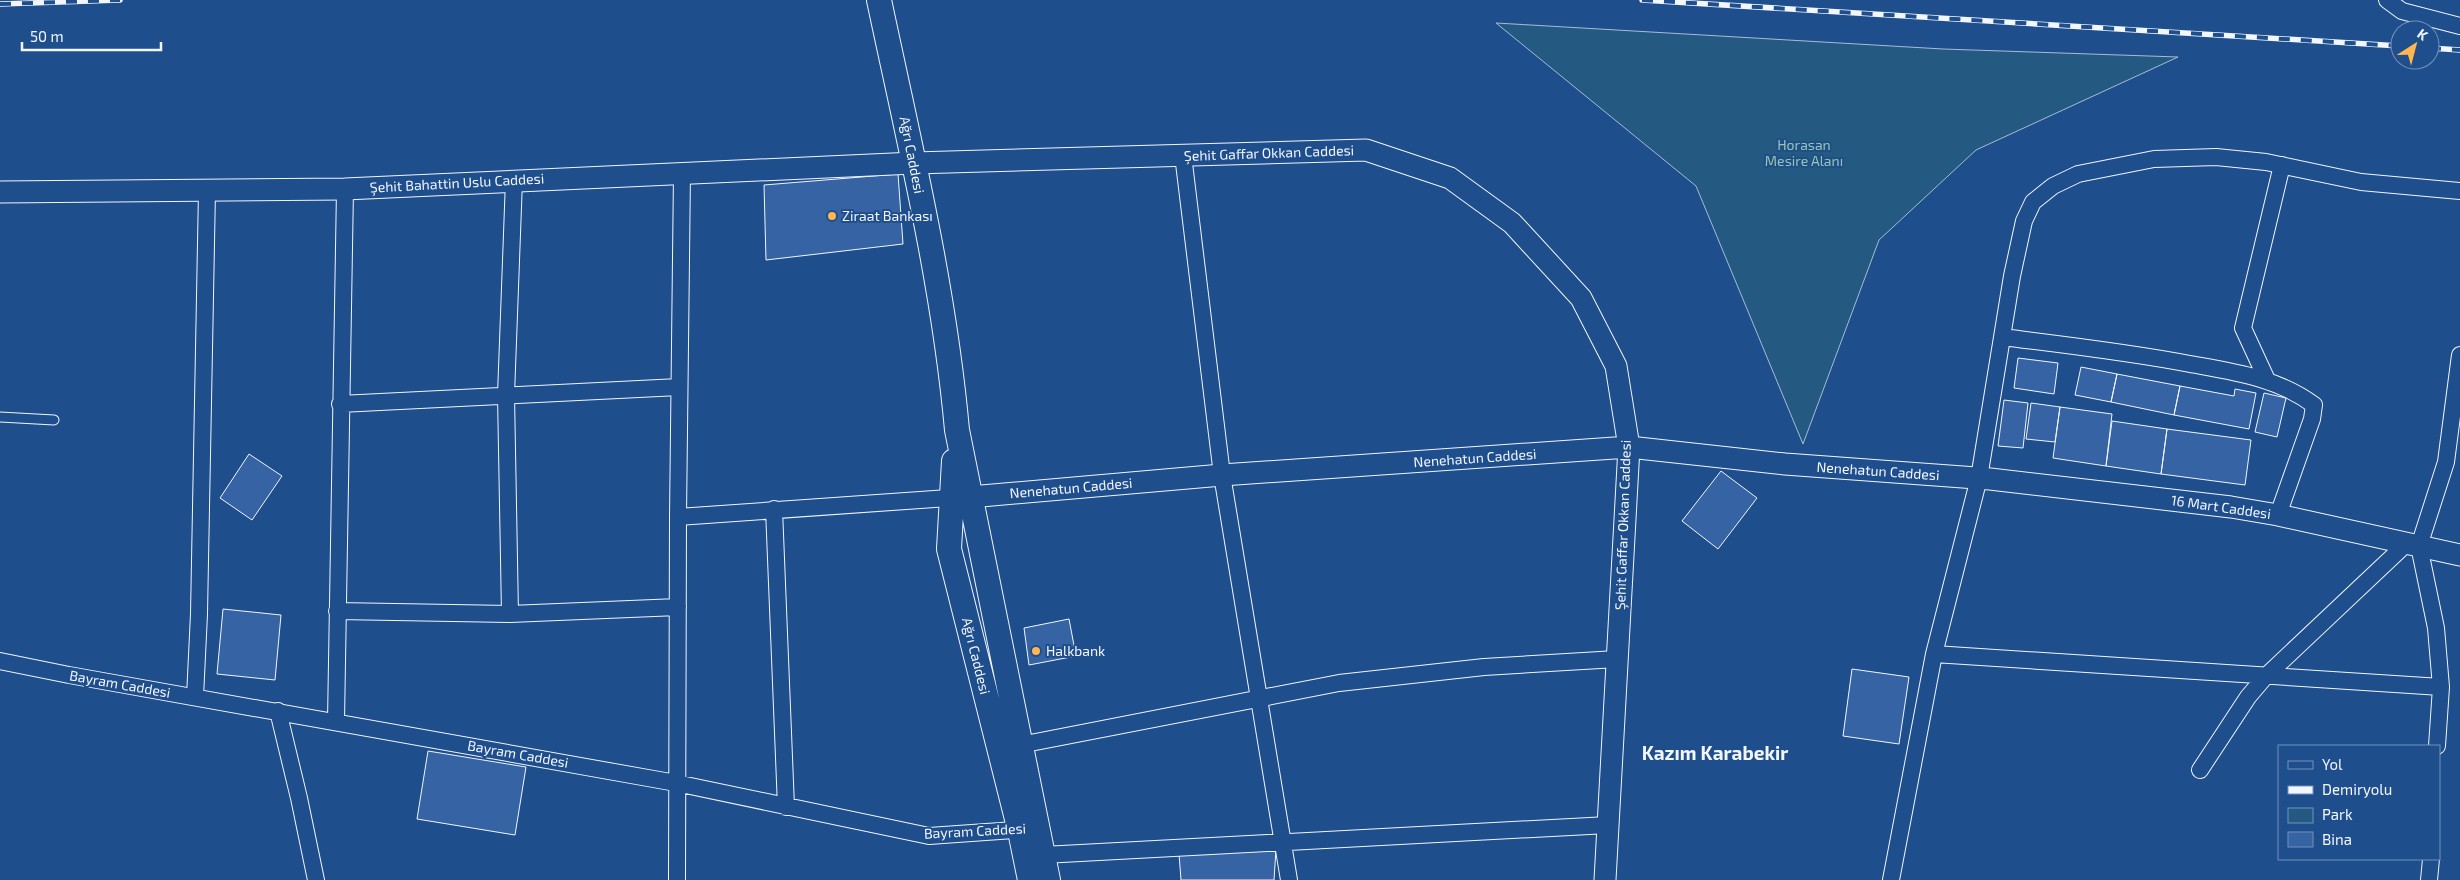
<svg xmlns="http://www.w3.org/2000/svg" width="2460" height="880" font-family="'Exo 2',sans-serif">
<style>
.green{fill:#245a82;stroke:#a8bbd7}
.building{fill:#3563a3;stroke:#f2f6ff}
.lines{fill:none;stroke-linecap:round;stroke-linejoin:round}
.service-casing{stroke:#f2f6ff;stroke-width:11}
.minor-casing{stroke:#f2f6ff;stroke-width:18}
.tertiary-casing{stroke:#f2f6ff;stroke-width:23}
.secondary-casing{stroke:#f2f6ff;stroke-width:26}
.service{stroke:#1f4e8c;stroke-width:9}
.minor{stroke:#1f4e8c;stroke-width:16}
.tertiary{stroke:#1f4e8c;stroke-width:21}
.secondary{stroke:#1f4e8c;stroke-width:24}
.rail-casing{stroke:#f2f6ff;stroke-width:5.5}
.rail{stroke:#1f4e8c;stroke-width:4;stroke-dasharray:11;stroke-linecap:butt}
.poi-dot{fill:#ffb74d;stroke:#1f4e8c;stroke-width:2}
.labels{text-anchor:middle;stroke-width:4;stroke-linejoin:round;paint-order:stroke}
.park-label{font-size:14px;fill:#97c8a6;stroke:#1f4e8c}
.street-label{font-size:14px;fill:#f2f6ff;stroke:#1f4e8c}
.poi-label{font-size:14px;fill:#f2f6ff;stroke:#1f4e8c;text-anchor:start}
.district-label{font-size:19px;font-weight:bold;fill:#f2f6ff;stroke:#1f4e8c}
</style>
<rect width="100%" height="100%" fill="#1f4e8c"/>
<path class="green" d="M1496 23 1943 49 2178 57 1976 150 1879 240 1803 444 1696 186Z"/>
<path class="building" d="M898 174 903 244 766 260 764 185Z
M2018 358 2058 363 2054 394 2014 388Z
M2081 367 2117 374 2111 402 2075 395Z
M2117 374 2180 386 2174 415 2111 402Z
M2180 386 2234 396 2235 389 2256 393 2249 429 2174 415Z
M2264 393 2286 398 2277 437 2255 432Z
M2004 400 2028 403 2023 448 1998 446Z
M2031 403 2060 407 2055 442 2026 439Z
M2060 407 2112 414 2106 466 2053 458Z
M2112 421 2167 429 2161 474 2106 466Z
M2167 429 2251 440 2245 485 2161 474Z
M249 454 282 476 252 520 220 498Z
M1721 471 1757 498 1718 549 1682 521Z
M223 609 281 615 275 680 217 674Z
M1069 619 1076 656 1029 665 1024 628Z
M1852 669 1909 677 1899 744 1843 736Z
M428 751 526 767 515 835 417 819Z
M1276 849 1274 880H1181L1179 854Z"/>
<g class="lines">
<g class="service-casing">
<path id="service" d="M0 417 54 420"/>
</g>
<g class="minor-casing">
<path id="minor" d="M2387 0 2402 11 2460 26
M1183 155 1222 475 1289 880
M2002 337C2065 345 2128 352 2190 364 2234 372 2278 378 2314 405L2312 419 2278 515
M2267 380 2243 328 2282 165
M340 404 679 387
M774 509 786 807
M678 517 963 497
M337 611 510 614 678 607
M510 614 506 395 514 180
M1934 654 2441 687
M0 661 69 675 676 783 929 836 1030 829
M195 697 199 614 207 190
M278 711 299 798 316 880
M336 721 345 189
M1020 745 1339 683 1484 667 1617 659
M2437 746 2441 687 2436 628 2419 546 2446 462 2460 355
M2200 770 2248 697 2265 677 2406 544
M1043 855 1608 825
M677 880 678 517 682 172
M1891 880 1934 654 1979 478 2012 276 2024 221 2033 202 2053 186 2078 174 2154 159 2216 157 2266 162 2361 182 2460 191
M2429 880 2431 859"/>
</g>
<g class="tertiary-casing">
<path id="tertiary" d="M0 192 345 189 914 163 1366 150 1450 178 1512 223 1581 298 1616 366 1629 447 1605 880
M970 497 1222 475 1629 447 1785 464 1990 479 2231 507 2278 515 2460 555"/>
</g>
<g class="secondary-casing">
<path id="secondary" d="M879 0C909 142 944 285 957 430L1048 880
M954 461 949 549 1020 831 1030 880"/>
</g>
<use href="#service" class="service"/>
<use href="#minor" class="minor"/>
<use href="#tertiary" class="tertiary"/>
<use href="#secondary" class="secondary"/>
<g class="rail-casing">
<path id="rail" d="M1642 0 2400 46
M0 4 120 0
M2430 48 2460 50"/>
</g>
<use href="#rail" class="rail"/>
</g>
<g class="poi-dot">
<circle cx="832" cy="216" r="5"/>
<circle cx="1036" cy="651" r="5"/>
</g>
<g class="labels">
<g class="park-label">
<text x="1804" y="150">Horasan<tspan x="1804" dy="16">Mesire Alanı</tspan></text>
</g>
<g class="street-label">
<text transform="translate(1269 153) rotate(-2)" y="5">Şehit Gaffar Okkan Caddesi</text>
<text transform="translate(912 155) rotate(79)" y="5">Ağrı Caddesi</text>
<text transform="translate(457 183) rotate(-3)" y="5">Şehit Bahattin Uslu Caddesi</text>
<text transform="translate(1475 458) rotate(-4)" y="5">Nenehatun Caddesi</text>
<text transform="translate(1878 471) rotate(4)" y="5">Nenehatun Caddesi</text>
<text transform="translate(1071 488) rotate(-5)" y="5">Nenehatun Caddesi</text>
<text transform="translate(2221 507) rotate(8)" y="5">16 Mart Caddesi</text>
<text transform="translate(1623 525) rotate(-88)" y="5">Şehit Gaffar Okkan Caddesi</text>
<text transform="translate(976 656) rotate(76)" y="5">Ağrı Caddesi</text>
<text transform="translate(120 684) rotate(10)" y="5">Bayram Caddesi</text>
<text transform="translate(518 754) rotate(10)" y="5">Bayram Caddesi</text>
<text transform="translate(975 831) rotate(-3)" y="5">Bayram Caddesi</text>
</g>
<g class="poi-label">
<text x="842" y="221">Ziraat Bankası</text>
<text x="1046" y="656">Halkbank</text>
</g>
<g class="district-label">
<text x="1715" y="760">Kazım Karabekir</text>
</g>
</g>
<rect x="2278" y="745" width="162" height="115" fill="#1f4e8c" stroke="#7391ba"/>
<rect x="2288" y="761" width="25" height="8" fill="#1f4e8c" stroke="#7391ba"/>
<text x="2322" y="770" font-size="15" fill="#f2f6ff">Yol</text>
<rect x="2288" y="786" width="25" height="8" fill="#f2f6ff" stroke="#7391ba"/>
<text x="2322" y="795" font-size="15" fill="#f2f6ff">Demiryolu</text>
<rect x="2288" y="808" width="25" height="15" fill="#245a82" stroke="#7391ba"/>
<text x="2322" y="820" font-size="15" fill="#f2f6ff">Park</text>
<rect x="2288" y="832" width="25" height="15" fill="#3563a3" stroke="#7391ba"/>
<text x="2322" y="845" font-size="15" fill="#f2f6ff">Bina</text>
<g transform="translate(2415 45) rotate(36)"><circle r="24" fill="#1f4e8c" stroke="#7391ba"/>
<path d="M0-4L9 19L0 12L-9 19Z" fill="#ffb74d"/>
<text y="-8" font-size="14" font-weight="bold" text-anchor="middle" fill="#f2f6ff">K</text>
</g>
<path d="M22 42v8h139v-8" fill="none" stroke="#f2f6ff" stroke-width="2.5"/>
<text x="30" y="42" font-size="15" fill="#f2f6ff" stroke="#1f4e8c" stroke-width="4" paint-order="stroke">50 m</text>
</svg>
